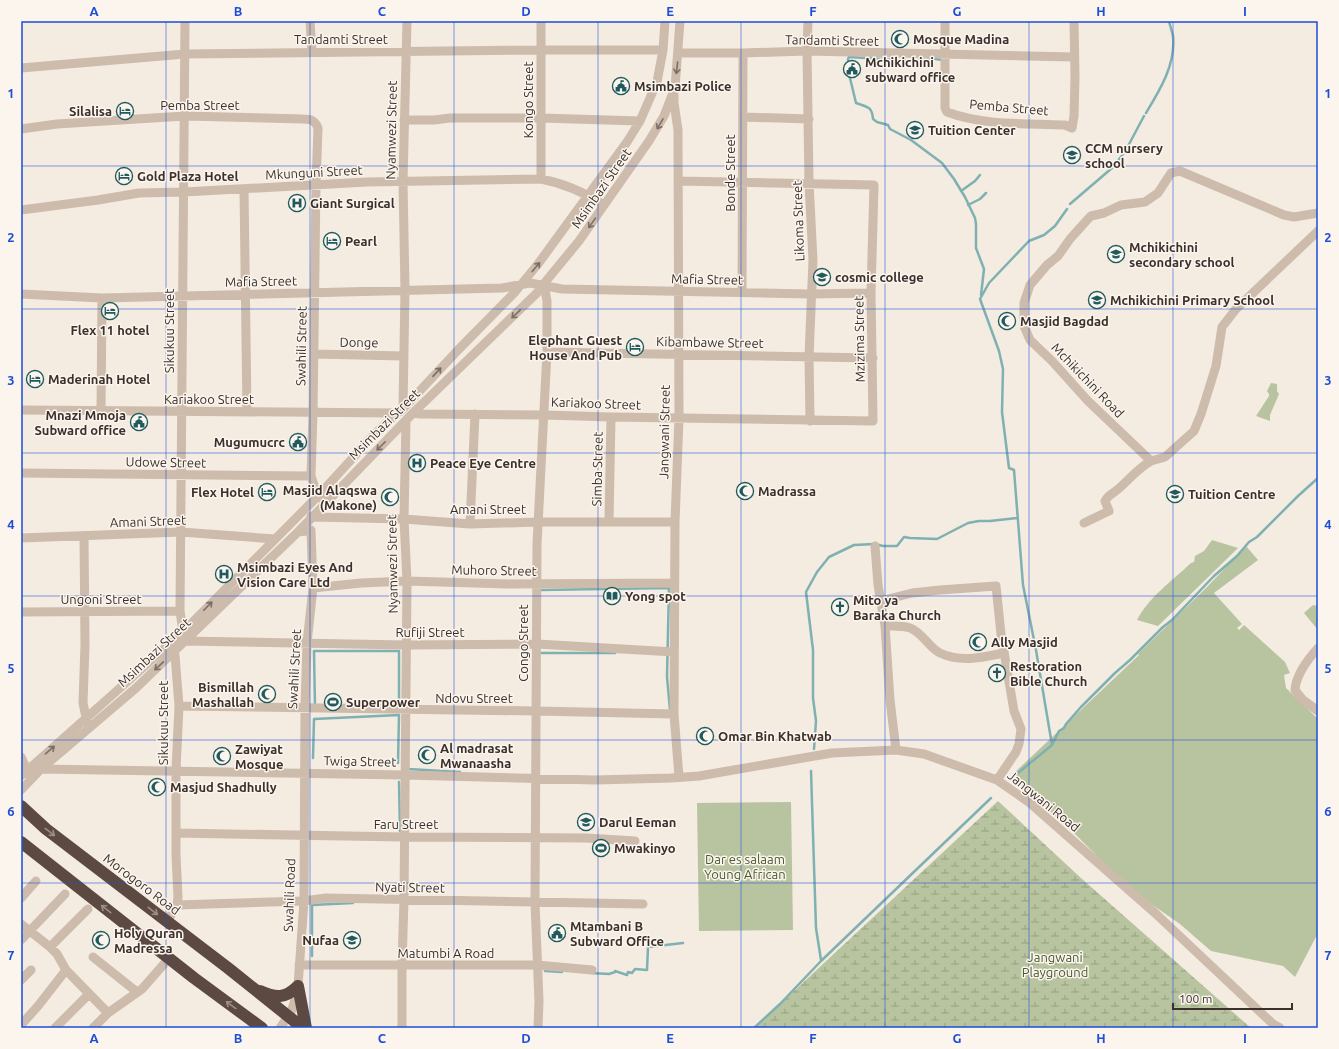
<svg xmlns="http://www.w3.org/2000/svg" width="1339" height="1049" font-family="Ubuntu,sans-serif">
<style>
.green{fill:#b8c4a0}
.wetland{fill:url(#wetland-marsh)}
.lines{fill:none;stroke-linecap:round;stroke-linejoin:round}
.stream{stroke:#7fb0b2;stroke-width:2.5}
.minor{stroke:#cdbbac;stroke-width:9}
.highway{stroke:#5c4a42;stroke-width:12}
.oneway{stroke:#7d6f65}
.oneway2{stroke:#9c8e87}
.grid{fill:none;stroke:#1d4ed8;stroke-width:1;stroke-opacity:0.55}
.labels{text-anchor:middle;stroke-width:3;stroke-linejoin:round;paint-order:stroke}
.street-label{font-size:13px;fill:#3b302b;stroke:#fbf5ee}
.poi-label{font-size:13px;font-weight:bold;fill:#3b302b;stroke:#fbf5ee;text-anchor:start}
.park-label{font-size:13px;fill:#4a5a2e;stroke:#fbf5ee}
.neatline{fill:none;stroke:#1d4ed8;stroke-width:1.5}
.grid-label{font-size:13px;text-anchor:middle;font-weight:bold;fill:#1d4ed8}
</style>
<defs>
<pattern id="wetland-marsh" width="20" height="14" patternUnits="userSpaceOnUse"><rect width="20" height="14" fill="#b8c4a0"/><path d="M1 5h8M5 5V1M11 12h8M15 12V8" fill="none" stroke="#97a083"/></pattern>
</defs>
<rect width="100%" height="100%" fill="#f4ebe1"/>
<path class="green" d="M1271 383 1277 384V391L1279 394 1270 415V421L1256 416 1269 396V394L1267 391Z
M1212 540 1238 548 1158 626 1137 620C1149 597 1172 581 1191 563L1194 562 1195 556 1204 551Z
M1246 546 1258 560 1214 593 1242 624 1237 628 1239 630 1244 625 1285 662 1290 673 1284 675 1286 688 1318 719V933L1295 977 1283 966 1211 951 1180 924 1131 890 1075 834 1011 776 1139 655 1138 654 1207 587Z
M1313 605 1318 606V630L1304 613Z
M791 802 793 930 699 931 697 803Z"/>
<path class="wetland" d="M998 801 1082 879 1251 1028H756L780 1004Z"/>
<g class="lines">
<path class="stream" d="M942 60 923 57 917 61 849 57 848 59 850 78 856 103C867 107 872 106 873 119L877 122 888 125 890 129 911 140 942 163 954 179 965 197 975 218 976 224V248L984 269 981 295
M1146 113C1160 90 1176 64 1173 36 1172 31 1170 26 1169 21
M1127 148 1144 116
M961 191 975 181 980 175
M1070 204 1112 168 1124 153
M968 205 980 199 986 193
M540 591V590L669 588 667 677 670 710
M314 651H399V706L378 705 315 708Z
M539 655V653H615
M1052 745 1036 650 1023 585 1014 470 1009 468 1002 412 1003 369 999 351 980 299 989 283 1029 241 1044 235 1055 226 1067 209
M814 749 816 721 813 698V650L806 592 817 572 829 557 854 545 875 544 883 546H897L904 537 910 538 937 539 968 523 979 521H990L1017 518
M313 758 314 719 399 715 398 763
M408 769 460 772
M811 771 816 928 821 960
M1012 778 1052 745 1059 731 1064 728 1066 724 1081 707 1115 673 1130 660 1163 627 1172 620 1214 576 1237 556 1249 542 1257 537 1298 496 1318 478
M399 782 400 831
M312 956V905L353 903
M545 971 562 972
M591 973 609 974 615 972V971L627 975 628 972 632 973 635 969 647 970 648 947 683 943
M754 1028 780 1004 821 961 991 798"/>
<path class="minor" d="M185 21 180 611 183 632 185 641 406 645 537 644 674 652
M310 21 312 52
M541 21V179
M808 21 807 51 809 183 813 260 809 357 810 421
M945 21V108L947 112C984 126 1027 123 1065 125L1072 128 1074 116 1075 77 1074 21
M684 53H743L807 51 1074 57
M21 68 185 54 541 50H663
M674 95V103L678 130 679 418 675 522 674 714 679 777
M743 117 809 119
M404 120H434L450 118H541L640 121
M21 129 57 124 185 116 303 119C310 119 315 120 318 128L316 185 313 413 311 476 317 494 322 499
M244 189 247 412
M21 210 98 200 139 193 184 192 367 182 541 179C563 183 585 193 604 205
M1318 213 1294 217 1284 215 1180 171 1171 173 1158 193 1145 202 1121 205 1104 213 1091 216 1088 219 1070 239 1058 256 1047 265 1030 285 1024 303V326L1030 340 1052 361 1088 401 1151 461 1165 457 1194 431 1201 414 1216 366 1222 327 1236 309 1318 231
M742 292 743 53
M21 294 102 298 502 288 530 283 562 289 810 294 871 293
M547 352 873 358
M314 354 404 356
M403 408 405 290 403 181 407 21
M21 410 397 413
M101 411 102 298
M413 413 420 414 545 415 611 417 873 421 871 293 874 185 678 181
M21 473 311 476
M311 516 313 517 404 519 470 524 538 522H675
M609 521 611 417
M1084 523 1109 511 1105 501C1108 495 1112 494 1117 490 1129 480 1138 468 1151 461
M470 524 475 414
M84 536 85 645 83 703 87 722
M21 538 181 532 275 539
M875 546 878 585 885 626 890 700 896 750
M313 588 361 583 407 581 508 584 674 583
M880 601 912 593 940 590 996 586 1001 634 1014 711 1021 729 1019 744 1016 752 997 780
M21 612 180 611
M885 626C892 626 902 625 910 628 922 632 929 648 940 653 961 663 984 657 1004 653
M1318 648C1308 659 1296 674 1295 690L1303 700 1318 711
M179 706 536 711 674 714
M21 757 29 774
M41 769 404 775 595 780 671 778 699 776 832 753 896 750 924 754 997 780 1030 803 1155 913 1273 1024 1280 1028
M21 776 183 632 318 496 371 438 397 413 401 411 458 350 515 292 538 264 627 142 640 121 657 82 663 50 665 21
M21 790 41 769 136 688 298 532 413 413 541 289 542 286 579 241 649 141 664 116 675 88 680 21
M176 833 403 837 586 838 635 841
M21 898 36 881
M177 905 304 901 326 898 643 904
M167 922 177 905 178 897 176 855V770L179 706 175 655 172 649
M21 924 50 947 57 954 66 970 108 1013
M21 940 65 894
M50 947 88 909
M93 957 137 992
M299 965H537L592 970
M21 980 31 970
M21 1025 38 1006 66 970
M55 1028 89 994
M93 1028 108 1013 142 989 164 964
M280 1028 291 1012 295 1000 298 986 304 901 305 709 307 643 313 588 311 530 298 532
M402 1028V966L404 899 407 581 404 519 406 421
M538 1028 539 1001 535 903 537 544 547 352V301L545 290 541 289"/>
<path class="highway" d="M21 806 46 829 228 968 303 1028
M21 842 194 978 262 1028
M298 986 306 1028
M260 991C276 998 285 999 298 986"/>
</g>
<defs><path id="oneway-shaft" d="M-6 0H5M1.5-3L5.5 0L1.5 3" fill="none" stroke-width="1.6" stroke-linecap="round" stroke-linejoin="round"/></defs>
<g class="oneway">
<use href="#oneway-shaft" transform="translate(677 68) rotate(96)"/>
<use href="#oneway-shaft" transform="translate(660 124) rotate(120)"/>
<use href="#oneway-shaft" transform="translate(592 223) rotate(125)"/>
<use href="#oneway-shaft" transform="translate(536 267) rotate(-50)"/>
<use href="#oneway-shaft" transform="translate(516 314) rotate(136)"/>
<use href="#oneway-shaft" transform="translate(437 372) rotate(-47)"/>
<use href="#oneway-shaft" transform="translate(381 446) rotate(135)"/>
<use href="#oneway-shaft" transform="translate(208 606) rotate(-46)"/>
<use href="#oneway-shaft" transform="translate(159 666) rotate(137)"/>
<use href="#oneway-shaft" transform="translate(50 750) rotate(-41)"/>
</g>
<g class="oneway2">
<use href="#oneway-shaft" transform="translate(50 832) rotate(38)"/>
<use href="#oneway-shaft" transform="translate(106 909) rotate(-142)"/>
<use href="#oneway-shaft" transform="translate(153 911) rotate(38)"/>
<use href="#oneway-shaft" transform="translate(231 1005) rotate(-144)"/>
</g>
<path class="grid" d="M166 21V1028M310 21V1028M454 21V1028M598 21V1028M741 21V1028M885 21V1028M1029 21V1028M1173 21V1028M21 166H1318M21 309H1318M21 453H1318M21 596H1318M21 740H1318M21 883H1318"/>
<defs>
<g id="mosque-ring" transform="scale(0.9)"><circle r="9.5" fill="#fbf5ee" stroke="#1f5a5e" stroke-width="1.5"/><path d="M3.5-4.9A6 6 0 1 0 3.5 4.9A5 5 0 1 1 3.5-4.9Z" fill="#1f5a5e"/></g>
<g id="civic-ring" transform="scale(0.9)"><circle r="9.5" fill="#fbf5ee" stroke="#1f5a5e" stroke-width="1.5"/><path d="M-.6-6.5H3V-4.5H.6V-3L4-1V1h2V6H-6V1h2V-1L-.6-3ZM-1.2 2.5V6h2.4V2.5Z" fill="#1f5a5e"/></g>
<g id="hotel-ring" transform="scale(0.9)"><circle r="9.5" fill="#fbf5ee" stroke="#1f5a5e" stroke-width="1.5"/><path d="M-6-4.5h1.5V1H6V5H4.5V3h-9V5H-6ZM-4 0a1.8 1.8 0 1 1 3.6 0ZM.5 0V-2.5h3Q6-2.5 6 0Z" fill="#1f5a5e"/></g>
<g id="school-ring" transform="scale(0.9)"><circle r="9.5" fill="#fbf5ee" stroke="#1f5a5e" stroke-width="1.5"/><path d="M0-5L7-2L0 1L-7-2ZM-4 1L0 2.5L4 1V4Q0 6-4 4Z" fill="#1f5a5e"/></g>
<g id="hospital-ring" transform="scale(0.9)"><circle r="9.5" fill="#fbf5ee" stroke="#1f5a5e" stroke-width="1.5"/><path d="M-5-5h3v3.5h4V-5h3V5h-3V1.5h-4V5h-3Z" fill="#1f5a5e"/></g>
<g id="university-ring" transform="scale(0.9)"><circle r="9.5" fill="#fbf5ee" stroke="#1f5a5e" stroke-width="1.5"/><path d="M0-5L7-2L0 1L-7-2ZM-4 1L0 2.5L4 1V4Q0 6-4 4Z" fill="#1f5a5e"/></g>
<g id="library-ring" transform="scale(0.9)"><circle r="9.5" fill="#fbf5ee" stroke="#1f5a5e" stroke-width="1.5"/><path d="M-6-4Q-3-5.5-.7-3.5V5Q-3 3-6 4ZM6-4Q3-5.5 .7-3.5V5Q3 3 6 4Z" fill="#1f5a5e"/></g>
<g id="church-ring" transform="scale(0.9)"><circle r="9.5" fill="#fbf5ee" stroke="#1f5a5e" stroke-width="1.5"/><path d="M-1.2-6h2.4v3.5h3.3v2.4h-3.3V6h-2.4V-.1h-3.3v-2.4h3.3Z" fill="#1f5a5e"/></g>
<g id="stadium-ring" transform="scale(0.9)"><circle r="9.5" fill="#fbf5ee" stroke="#1f5a5e" stroke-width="1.5"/><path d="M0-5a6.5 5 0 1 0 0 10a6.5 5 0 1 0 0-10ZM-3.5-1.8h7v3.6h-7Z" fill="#1f5a5e"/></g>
</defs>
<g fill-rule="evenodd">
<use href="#mosque-ring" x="900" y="39"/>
<use href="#civic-ring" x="852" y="69"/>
<use href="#civic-ring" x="621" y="86"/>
<use href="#hotel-ring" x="125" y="111"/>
<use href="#school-ring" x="915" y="130"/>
<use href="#school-ring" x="1072" y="155"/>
<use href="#hotel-ring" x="124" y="176"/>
<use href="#hospital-ring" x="297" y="203"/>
<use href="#hotel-ring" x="332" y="241"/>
<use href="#school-ring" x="1116" y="254"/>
<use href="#university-ring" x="822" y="277"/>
<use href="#school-ring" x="1097" y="300"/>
<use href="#hotel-ring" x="110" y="311"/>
<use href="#mosque-ring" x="1007" y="321"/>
<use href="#hotel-ring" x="635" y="347"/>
<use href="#hotel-ring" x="35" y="379"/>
<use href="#civic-ring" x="139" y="422"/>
<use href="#civic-ring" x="298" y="442"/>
<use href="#hospital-ring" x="417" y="463"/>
<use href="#mosque-ring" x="745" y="491"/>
<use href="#hotel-ring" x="267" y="492"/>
<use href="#school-ring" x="1175" y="494"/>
<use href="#mosque-ring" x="390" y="497"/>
<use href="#hospital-ring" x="224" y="574"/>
<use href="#library-ring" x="612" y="596"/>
<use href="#church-ring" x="840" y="607"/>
<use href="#mosque-ring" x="978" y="642"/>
<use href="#church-ring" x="997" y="673"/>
<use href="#mosque-ring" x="267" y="694"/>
<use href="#stadium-ring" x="333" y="702"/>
<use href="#mosque-ring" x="705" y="736"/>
<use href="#mosque-ring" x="427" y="755"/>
<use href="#mosque-ring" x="222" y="756"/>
<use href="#mosque-ring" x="157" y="787"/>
<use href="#school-ring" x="586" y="822"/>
<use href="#stadium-ring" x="601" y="848"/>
<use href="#civic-ring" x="557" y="933"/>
<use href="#mosque-ring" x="101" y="940"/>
<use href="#school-ring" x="352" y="940"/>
</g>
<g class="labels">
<g class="street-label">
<text x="341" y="44">Tandamti Street</text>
<text transform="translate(832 40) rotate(1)" y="5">Tandamti Street</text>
<text transform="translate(528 100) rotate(-90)" y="5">Kongo Street</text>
<text x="200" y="110">Pemba Street</text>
<text transform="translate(1009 107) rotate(5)" y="5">Pemba Street</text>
<text transform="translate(391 130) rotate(-89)" y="5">Nyamwezi Street</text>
<text transform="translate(314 172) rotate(-3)" y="5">Mkunguni Street</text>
<text transform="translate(730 173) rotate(-90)" y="5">Bonde Street</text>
<text transform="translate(601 188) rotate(-55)" y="5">Msimbazi Street</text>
<text transform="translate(798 221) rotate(-92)" y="5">Likoma Street</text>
<text transform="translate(707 279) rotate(1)" y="5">Mafia Street</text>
<text transform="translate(261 281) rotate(-1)" y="5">Mafia Street</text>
<text transform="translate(169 331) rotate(-90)" y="5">Sikukuu Street</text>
<text transform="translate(859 339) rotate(-91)" y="5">Mzizima Street</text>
<text transform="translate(359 342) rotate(1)" y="5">Donge</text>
<text transform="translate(710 342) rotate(1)" y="5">Kibambawe Street</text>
<text transform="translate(301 346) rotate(-89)" y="5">Swahili Street</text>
<text transform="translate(1088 380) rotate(46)" y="5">Mchikichini Road</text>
<text x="209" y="404">Kariakoo Street</text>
<text transform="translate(596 403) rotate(2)" y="5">Kariakoo Street</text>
<text transform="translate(384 424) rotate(-45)" y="5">Msimbazi Street</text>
<text transform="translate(664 432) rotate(-89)" y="5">Jangwani Street</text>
<text transform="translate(166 462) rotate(1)" y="5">Udowe Street</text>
<text transform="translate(597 469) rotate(-89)" y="5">Simba Street</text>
<text x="488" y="514">Amani Street</text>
<text transform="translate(148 521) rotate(-2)" y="5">Amani Street</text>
<text transform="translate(392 564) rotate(-91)" y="5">Nyamwezi Street</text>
<text transform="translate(494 570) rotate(1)" y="5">Muhoro Street</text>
<text x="101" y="604">Ungoni Street</text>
<text x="430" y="637">Rufiji Street</text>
<text transform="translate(523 643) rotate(-90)" y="5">Congo Street</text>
<text transform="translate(154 652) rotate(-43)" y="5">Msimbazi Street</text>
<text transform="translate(294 669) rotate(-87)" y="5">Swahili Street</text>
<text x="474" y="703">Ndovu Street</text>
<text transform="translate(163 723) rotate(-90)" y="5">Sikukuu Street</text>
<text transform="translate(360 761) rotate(1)" y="5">Twiga Street</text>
<text transform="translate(1044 801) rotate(39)" y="5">Jangwani Road</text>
<text x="406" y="829">Faru Street</text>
<text transform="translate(142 884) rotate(37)" y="5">Morogoro Road</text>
<text transform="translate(410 887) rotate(1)" y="5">Nyati Street</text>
<text transform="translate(289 895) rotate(-88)" y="5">Swahili Road</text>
<text x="446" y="958">Matumbi A Road</text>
</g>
<g class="poi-label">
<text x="913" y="44">Mosque Madina</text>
<text x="865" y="67">Mchikichini<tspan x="865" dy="15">subward office</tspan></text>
<text x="634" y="91">Msimbazi Police</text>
<text x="112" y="116" text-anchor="end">Silalisa</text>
<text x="928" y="135">Tuition Center</text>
<text x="1085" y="153">CCM nursery<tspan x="1085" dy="15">school</tspan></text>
<text x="137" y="181">Gold Plaza Hotel</text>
<text x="310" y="208">Giant Surgical</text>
<text x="345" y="246">Pearl</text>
<text x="1129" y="252">Mchikichini<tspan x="1129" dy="15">secondary school</tspan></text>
<text x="835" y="282">cosmic college</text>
<text x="1110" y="305">Mchikichini Primary School</text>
<text x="1020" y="326">Masjid Bagdad</text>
<text x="110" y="335" text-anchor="middle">Flex 11 hotel</text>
<text x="622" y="345" text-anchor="end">Elephant Guest<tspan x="622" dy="15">House And Pub</tspan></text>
<text x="48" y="384">Maderinah Hotel</text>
<text x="126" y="420" text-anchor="end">Mnazi Mmoja<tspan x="126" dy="15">Subward office</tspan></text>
<text x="285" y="447" text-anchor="end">Mugumucrc</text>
<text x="430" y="468">Peace Eye Centre</text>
<text x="377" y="495" text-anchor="end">Masjid Alaqswa<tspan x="377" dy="15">(Makone)</tspan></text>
<text x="758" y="496">Madrassa</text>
<text x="254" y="497" text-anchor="end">Flex Hotel</text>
<text x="1188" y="499">Tuition Centre</text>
<text x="237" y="572">Msimbazi Eyes And<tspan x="237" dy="15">Vision Care Ltd</tspan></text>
<text x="625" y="601">Yong spot</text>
<text x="853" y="605">Mito ya<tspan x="853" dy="15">Baraka Church</tspan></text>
<text x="991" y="647">Ally Masjid</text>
<text x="1010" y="671">Restoration<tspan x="1010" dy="15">Bible Church</tspan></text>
<text x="254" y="692" text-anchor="end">Bismillah<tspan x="254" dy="15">Mashallah</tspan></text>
<text x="346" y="707">Superpower</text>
<text x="718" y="741">Omar Bin Khatwab</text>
<text x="440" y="753">Al madrasat<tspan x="440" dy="15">Mwanaasha</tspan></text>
<text x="235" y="754">Zawiyat<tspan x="235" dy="15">Mosque</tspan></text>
<text x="170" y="792">Masjud Shadhully</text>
<text x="599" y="827">Darul Eeman</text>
<text x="614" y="853">Mwakinyo</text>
<text x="570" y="931">Mtambani B<tspan x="570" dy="15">Subward Office</tspan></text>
<text x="114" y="938">Holy Quran<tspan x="114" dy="15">Madressa</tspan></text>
<text x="339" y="945" text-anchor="end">Nufaa</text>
</g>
<g class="park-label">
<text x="745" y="864">Dar es salaam<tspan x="745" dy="15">Young African</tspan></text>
<text x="1055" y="962">Jangwani<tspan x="1055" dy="15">Playground</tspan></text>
</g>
</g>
<rect width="1339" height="1049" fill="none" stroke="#fbf5ee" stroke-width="44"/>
<path d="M1173 1003v6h119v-6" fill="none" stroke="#3b302b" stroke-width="2"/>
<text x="1179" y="1003" font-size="12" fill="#3b302b" stroke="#fbf5ee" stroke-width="3" paint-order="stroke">100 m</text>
<rect x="22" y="22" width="1295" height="1005" class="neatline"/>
<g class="grid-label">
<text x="94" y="16">A</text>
<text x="238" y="16">B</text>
<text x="382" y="16">C</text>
<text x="526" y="16">D</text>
<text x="670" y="16">E</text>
<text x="813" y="16">F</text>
<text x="957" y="16">G</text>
<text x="1101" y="16">H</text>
<text x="1245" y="16">I</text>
<text x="11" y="98">1</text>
<text x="1328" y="98">1</text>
<text x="11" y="242">2</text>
<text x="1328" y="242">2</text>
<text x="11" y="385">3</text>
<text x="1328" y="385">3</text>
<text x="11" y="529">4</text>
<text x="1328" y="529">4</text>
<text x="11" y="673">5</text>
<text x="1328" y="673">5</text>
<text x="11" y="816">6</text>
<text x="1328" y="816">6</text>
<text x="11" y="960">7</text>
<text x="1328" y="960">7</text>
<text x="94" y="1043">A</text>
<text x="238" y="1043">B</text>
<text x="382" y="1043">C</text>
<text x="526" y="1043">D</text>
<text x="670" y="1043">E</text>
<text x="813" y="1043">F</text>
<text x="957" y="1043">G</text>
<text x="1101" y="1043">H</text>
<text x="1245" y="1043">I</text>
</g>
</svg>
